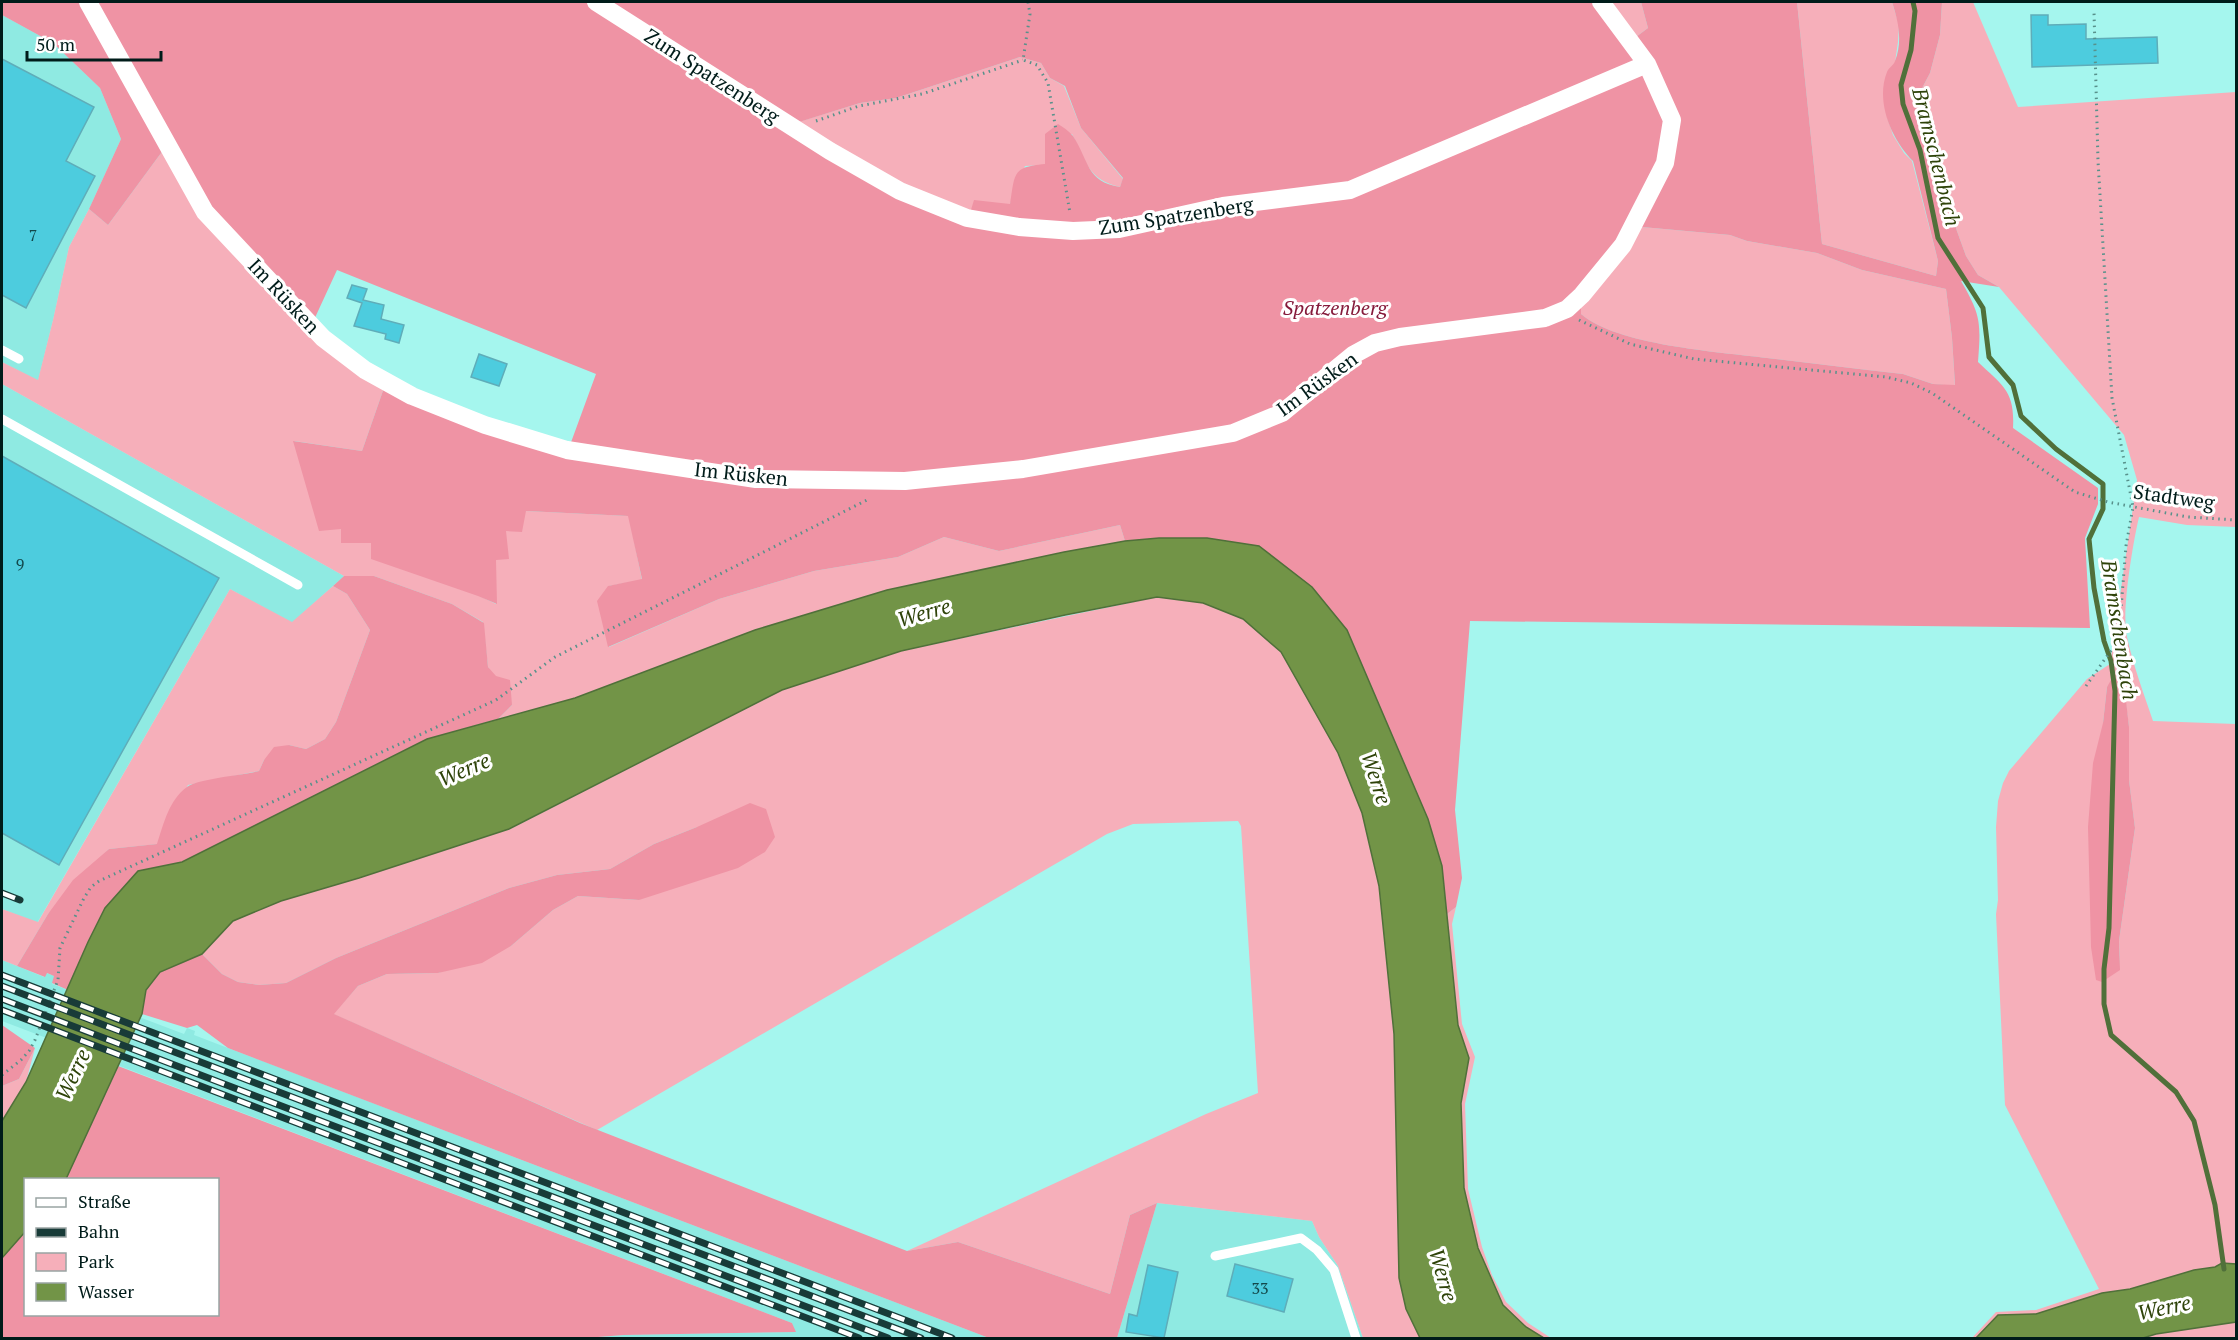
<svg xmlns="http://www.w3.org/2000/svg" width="2238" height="1340" font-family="'PT Serif',serif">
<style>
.built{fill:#8feae2}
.green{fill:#f6afba;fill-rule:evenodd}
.forest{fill:#ef93a4;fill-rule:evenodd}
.water{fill:#729447;stroke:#50703a;stroke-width:1.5}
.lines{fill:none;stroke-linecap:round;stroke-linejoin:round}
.stream{stroke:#50703a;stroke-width:5}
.building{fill:#4dccde;stroke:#5fadb9;stroke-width:1.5}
.path{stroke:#58918b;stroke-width:3;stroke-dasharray:1.5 4.5;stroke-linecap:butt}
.lane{stroke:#fff;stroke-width:9}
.street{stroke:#fff;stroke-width:18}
.rail-casing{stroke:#183b38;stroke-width:7}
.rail{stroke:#fff;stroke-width:4.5;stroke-dasharray:14;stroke-linecap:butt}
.labels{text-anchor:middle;stroke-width:6;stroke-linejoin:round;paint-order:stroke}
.number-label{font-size:16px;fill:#13484b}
.street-label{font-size:20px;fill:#001c1a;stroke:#fff}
.park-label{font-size:20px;font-style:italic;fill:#851a3b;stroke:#fff}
.water-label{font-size:21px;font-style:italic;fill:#2e4309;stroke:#fff}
</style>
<rect width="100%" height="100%" fill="#a5f6ee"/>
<path class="built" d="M2 15 53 43 100 88 121 139 89 209 69 247 53 320 38 381 2 362Z
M2 384 344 576 292 623 230 589 37 923 2 909Z
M2 960 44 977 46 973 55 976 52 984 184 1034 187 1028 195 1031 194 1035 989 1338H585L624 1335 795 1332 792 1323 2 1021Z
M1157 1203 1312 1221 1319 1237 1338 1266 1363 1338H1117Z"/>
<path class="green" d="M1611 2H1641L1648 28 1636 37Z
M1797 2H1892L1899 25 1898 42 1887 117 1893 135 1904 153 1912 161 1938 261 1936 276 1822 244Z
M1942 2H1973L2018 107 2236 92V527L2187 525 2139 517C2133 543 2121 612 2127 637 2133 665 2144 694 2153 721L2236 724V1264L2222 1263 2215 1267 2194 1270 2130 1289 2102 1293 2036 1314 1998 1315 1976 1338H1972L1996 1312 2036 1310 2099 1289 2005 1105 1996 914 1998 900 1996 827 1998 801 2003 783 2009 771 2087 679 2110 664 2137 480 2124 435 1999 287 1978 275 1966 256 1941 187 1942 161 1922 127 1920 92 1930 73 1940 35ZM2122 674 2129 727V780L2135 828 2119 941 2120 970 2103 723 2107 687Z
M1020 57 1041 63 1050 78 1064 86 1081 128 1123 179 1120 187C1088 180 1086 161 1072 134H1045V165L1025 166 1010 204 967 224 782 127 860 103 896 98Z
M164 149 264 270 385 385 362 451 294 441 341 529 342 543H371L496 604V559L506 531 526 511 629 516 642 580 609 586V647L719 599 814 571 898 557 944 537 999 551 1120 525 1125 541 887 590 755 630 575 698 498 719 512 705 488 667 483 622 452 604 374 576H344L2 384V362L38 380 53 320 69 247 89 209 108 225Z
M1642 227 1730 235 1747 241 1817 253 1862 270 1946 289 1952 338 1955 386 1933 384 1903 374C1858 369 1812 363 1767 358 1719 352 1616 345 1581 314V303Z
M333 586 347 594 370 630 336 722 325 739 306 749 289 745 264 760 259 771 188 785 158 844 109 849 48 914 17 966 2 960V909L38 922 230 589 292 622Z
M1157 597 1203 603 1243 619 1281 652 1338 753 1362 813 1379 886 1394 1034 1399 1278 1406 1309 1420 1338H1363L1338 1266 1319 1237 1312 1221 1157 1203 1130 1215 1110 1294 958 1242 907 1251 1206 1114 1258 1093 1241 826 1238 821 1133 824 1107 834 597 1130 333 1014 358 986 387 974 438 973 511 946 553 910 578 896 639 900 697 827 654 844 610 869 557 875 509 888 336 958 286 983 259 985 238 982 222 974 202 954 233 921 281 901 359 878 510 829 782 690 901 651Z
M1456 907 1452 924 1462 1024 1475 1057 1465 1104 1468 1189 1482 1247 1492 1275 1506 1302 1528 1323 1551 1338H1544L1526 1327 1503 1305 1478 1248 1464 1188 1461 1103 1469 1058 1458 1025 1447 914Z
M35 1048 26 1082 2 1121V1086L19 1079Z
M2236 1322V1338H2143L2156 1334Z"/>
<path class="forest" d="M2 2H1611L1636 37 1648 28 1641 2H1797L1822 244 1936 276 1938 261 1913 161C1892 140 1875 102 1887 72 1889 67 1894 65 1895 61 1903 41 1898 20 1892 2H1942L1940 35 1930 73 1920 92 1922 127 1942 161 1941 187 1966 256 1978 275 1999 287 1961 281C1981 315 1981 323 1978 362 2003 386 2015 391 2013 428L2098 488V504L2085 538 2090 628 1470 621 1455 810 1462 878 1456 907 1447 914 1442 866 1428 819 1347 630 1207 538H1159L1125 541 1120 525 999 551 944 537 898 557 814 571 719 599 608 647 597 601 608 586 642 579 628 516 526 511 522 532 506 531 509 559 496 560 497 604 478 596 371 559V543H341V529L319 531 293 441 362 451 385 385 566 456 596 374 337 270 313 322 264 270 164 149 108 225 89 209 121 139 100 88 53 43 2 15ZM1020 57 1041 63 1050 78 1065 86 1081 128 1123 178 1120 187C1086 182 1089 160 1073 136 1069 131 1063 127 1058 124L1045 134V164C1012 167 1015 173 1010 204L974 200 967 223 783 127 860 103 896 98ZM1642 227 1730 235 1747 241 1817 253 1862 270 1946 289 1952 338 1955 385 1933 384 1903 374C1858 369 1812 363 1767 358 1719 352 1616 345 1581 314V303Z
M344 576H374L452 604 484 623 488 667 496 676 510 680 512 705 498 719 427 739 182 862 138 871 105 908 88 942 68 990 52 983 54 976 47 973 45 977 17 966 48 914 73 880 109 849 157 844C164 823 169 800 187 787 196 779 244 775 259 771L264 760 274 747 289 745 306 749 325 739 336 722 370 630 347 594 333 586Z
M2123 674 2129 727V780L2135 828 2119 941 2120 970 2102 982 2096 980 2091 947 2088 827 2093 763 2103 723 2107 687 2111 680Z
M750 803 766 809 775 837 765 852 738 868 639 900 578 896 553 910 511 946 482 963 438 973 387 974 358 986 334 1014 580 1123 907 1251 958 1242 1110 1294 1130 1215 1157 1203 1117 1338H989L228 1048 197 1025 187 1028 142 1014 146 990 160 972 202 954 222 974 238 982 259 985 286 983 336 958 509 888 557 875 610 869 654 844 697 827Z
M2 1025 35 1048 19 1079 2 1086Z
M118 1066 792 1323 796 1332 624 1335 585 1338H2V1258L25 1232 26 1314H218V1180L66 1179Z"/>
<path class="water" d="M1159 538H1207L1259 546 1312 587 1347 630 1428 819 1442 866 1458 1025 1469 1058 1461 1103 1464 1188 1478 1248 1503 1305 1526 1327 1544 1338H1420L1406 1309 1399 1278 1394 1034 1379 886 1362 813 1338 753 1281 652 1243 619 1203 603 1157 597 1065 615 901 651 782 690 509 829 359 878 281 901 233 921 202 954 160 972 146 990 142 1014 66 1179 26 1180 25 1232 2 1258V1121L26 1082 88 942 105 908 138 871 182 862 427 739 575 698 755 630 887 590 1064 552 1125 541Z
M2222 1263 2236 1264V1322L2156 1334 2143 1338H1976L1998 1315 2036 1314 2102 1293 2130 1289 2194 1270 2215 1267Z"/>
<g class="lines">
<path class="stream" d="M1913 2 1915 11 1911 50 1901 85 1903 104 1920 150 1938 238 1983 308 1989 357 2013 385 2021 416 2056 449 2103 484V509L2089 539 2094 588 2104 641 2111 661 2115 691 2109 928 2104 969V1004L2111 1035 2176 1092 2194 1121 2215 1205 2224 1269"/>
</g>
<path class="building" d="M2031 15H2048V25L2086 24V39L2157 37 2158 63 2032 67Z
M2 59 94 107 66 161 95 176 26 308 2 295Z
M352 285 367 289 363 300 384 305 381 319 404 325 399 343 385 339 386 334 354 326 362 303 347 298Z
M479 354 507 364 499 386 471 377Z
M2 456 219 578 59 865 2 833Z
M1235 1264 1293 1279 1284 1312 1227 1296Z
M1148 1265 1178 1272 1164 1338 1126 1332 1129 1314 1137 1316Z"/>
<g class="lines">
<path class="path" d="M1028 2 1030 14 1023 60 1037 65 1048 83 1070 213
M816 121 859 106 922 94 1023 60
M1579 320 1630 344 1694 359 1886 377 1911 383 1932 393 2075 492 2108 502 2188 517 2236 520
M2086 686 2112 649 2119 634 2126 546 2133 507 2112 398 2098 161 2094 12
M2 1075 21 1060 29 1051 35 1040 58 980 60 948 84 898 91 887 99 881 496 700 555 657 869 499"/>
<path class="lane" d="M2 350 19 359
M2 419 298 585
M1215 1256 1301 1238 1317 1250 1334 1270 1356 1338"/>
<path class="street" d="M88 2 205 212 323 338 365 370 412 396 485 425 567 450 756 479 905 481 1023 469 1233 433 1282 413 1353 355 1375 343 1400 337 1545 318 1567 309 1582 295 1623 245 1665 163 1672 120 1647 64 1601 2
M596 2 830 151 900 191 967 218 1019 227 1073 231 1119 229 1223 206 1350 190 1647 64"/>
<g class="rail-casing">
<path id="rail" d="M2 893 20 900
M2 975 952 1338
M2 986 921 1338
M2 999 888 1338
M2 1010 859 1338"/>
</g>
<use href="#rail" class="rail"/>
</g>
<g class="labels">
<g class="number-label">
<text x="33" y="241">7</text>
<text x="20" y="570">9</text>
<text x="1260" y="1294">33</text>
</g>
<g class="street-label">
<text transform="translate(712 76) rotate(33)" y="7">Zum Spatzenberg</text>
<text transform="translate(1176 216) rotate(-9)" y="7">Zum Spatzenberg</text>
<text transform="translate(284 296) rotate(47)" y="7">Im Rüsken</text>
<text transform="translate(1317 384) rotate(-36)" y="7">Im Rüsken</text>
<text transform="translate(741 474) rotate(6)" y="7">Im Rüsken</text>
<text transform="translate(2174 497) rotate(8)" y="7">Stadtweg</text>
</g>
<g class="park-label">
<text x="1335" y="315">Spatzenberg</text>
</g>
<g class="water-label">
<text transform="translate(1936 157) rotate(76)" y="7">Bramschenbach</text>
<text transform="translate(924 613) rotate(-16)" y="7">Werre</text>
<text transform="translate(2119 630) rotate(81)" y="7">Bramschenbach</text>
<text transform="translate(464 770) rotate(-23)" y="7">Werre</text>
<text transform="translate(1376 778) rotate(72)" y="7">Werre</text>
<text transform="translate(73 1075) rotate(-65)" y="7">Werre</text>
<text transform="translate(1443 1275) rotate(74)" y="7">Werre</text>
<text transform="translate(2164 1308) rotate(-12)" y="7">Werre</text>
</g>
</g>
<rect width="2238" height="1340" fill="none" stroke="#001c1a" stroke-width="6"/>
<rect x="24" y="1178" width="195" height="138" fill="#ffffff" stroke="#99a4a3" stroke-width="1.5"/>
<rect x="36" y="1198" width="30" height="9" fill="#ffffff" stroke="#99a4a3" stroke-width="1.5"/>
<text x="78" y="1208" font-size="18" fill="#001c1a">Straße</text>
<rect x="36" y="1228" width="30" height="9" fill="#183b38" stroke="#99a4a3" stroke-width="1.5"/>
<text x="78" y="1238" font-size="18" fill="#001c1a">Bahn</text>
<rect x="36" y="1253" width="30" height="18" fill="#f6afba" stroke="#99a4a3" stroke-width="1.5"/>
<text x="78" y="1268" font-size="18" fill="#001c1a">Park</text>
<rect x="36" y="1283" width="30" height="18" fill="#729447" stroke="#99a4a3" stroke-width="1.5"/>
<text x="78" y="1298" font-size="18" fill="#001c1a">Wasser</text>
<path d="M27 51v9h134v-9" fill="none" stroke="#001c1a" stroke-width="3"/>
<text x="36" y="51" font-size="18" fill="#001c1a" stroke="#ffffff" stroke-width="4.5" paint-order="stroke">50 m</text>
</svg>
